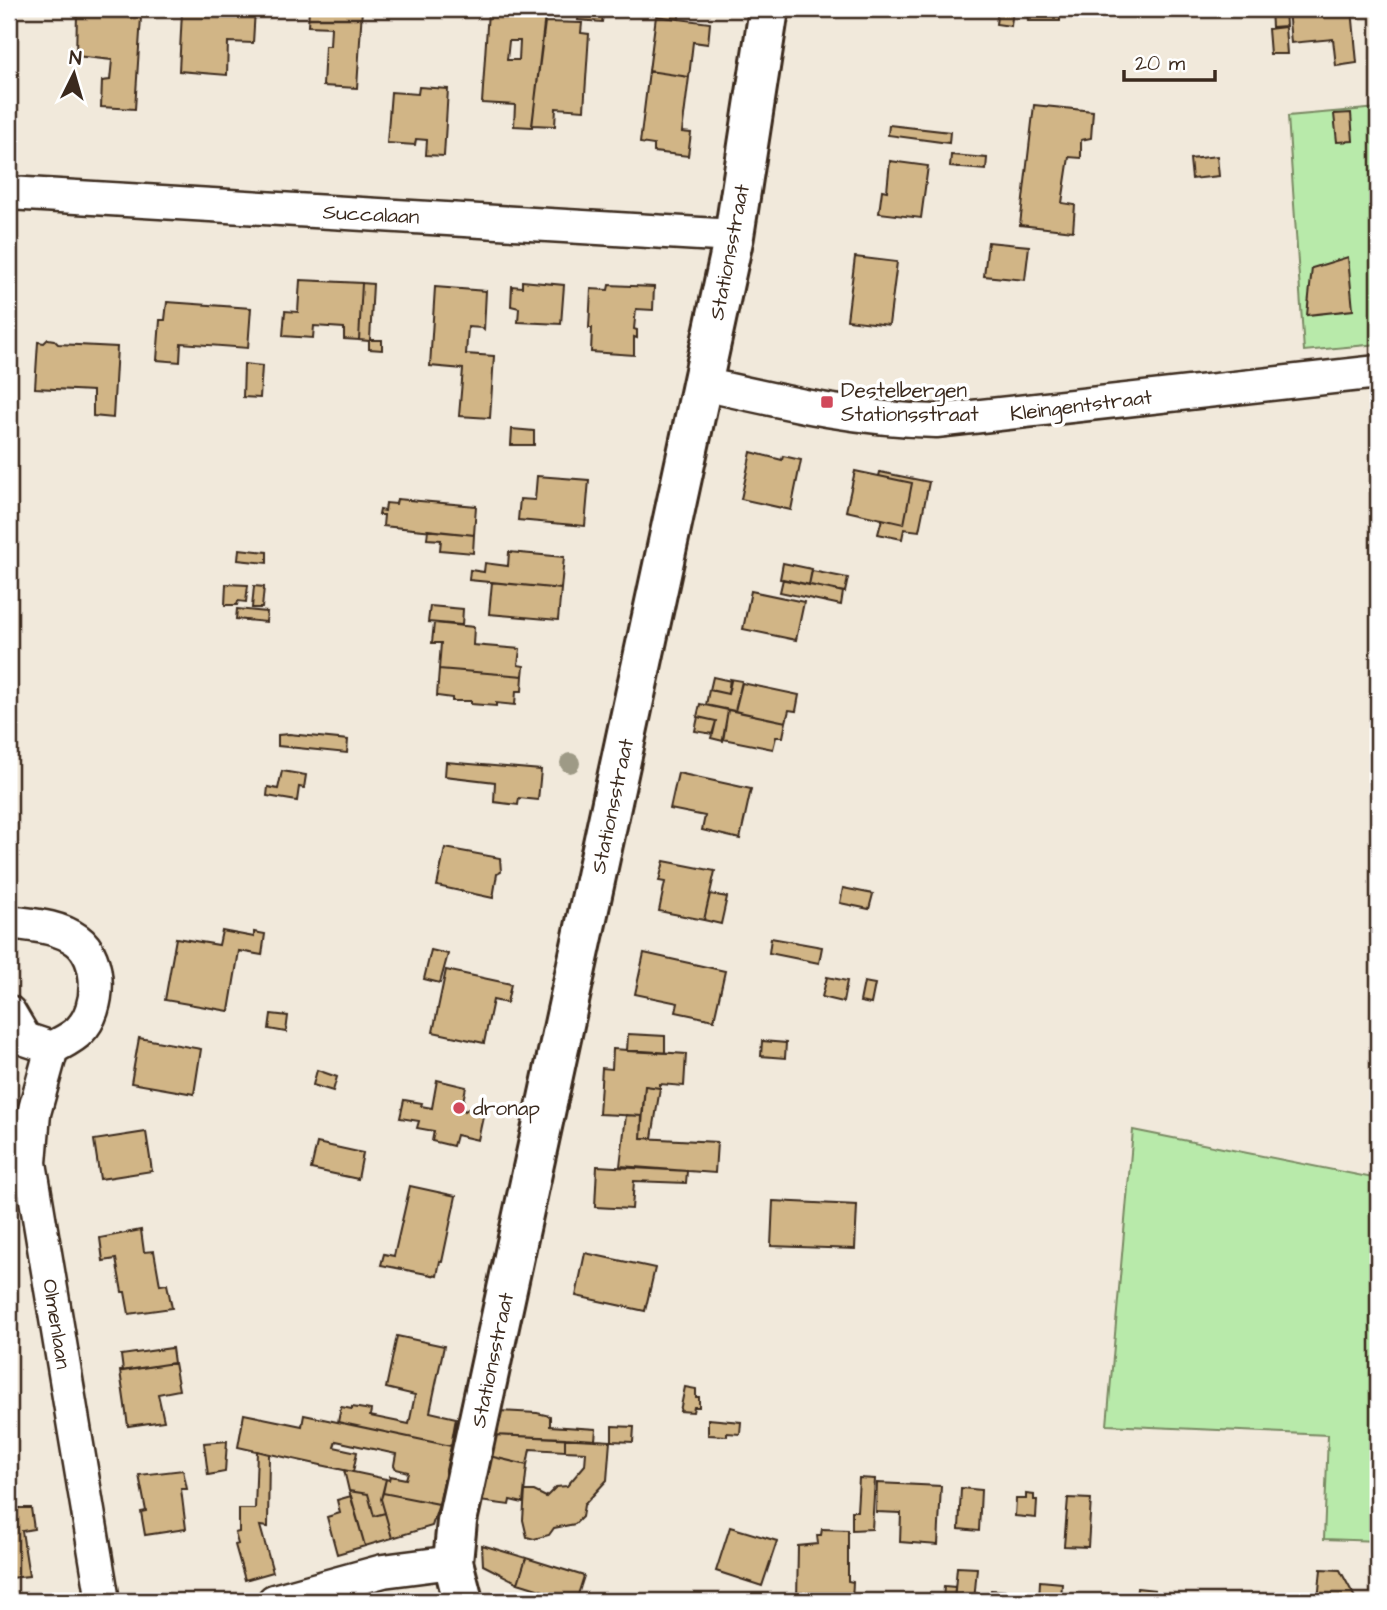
<svg xmlns="http://www.w3.org/2000/svg" width="1387" height="1610" font-family="'Architects Daughter',sans-serif">
<style>
.green{fill:#b8eaaa;stroke:#7a8a64;stroke-width:2}
.building{fill:#d1b586;stroke:#3b2a1e;stroke-width:2;fill-rule:evenodd}
.lines{fill:none;stroke-linecap:round;stroke-linejoin:round}
.minor-casing{stroke:#3b2a1e;stroke-width:37}
.tertiary-casing{stroke:#3b2a1e;stroke-width:44}
.minor{stroke:#fff;stroke-width:32}
.tertiary{stroke:#fff;stroke-width:38}
.tree{fill:#9e9a86}
.poi-dot{fill:#d1495b;stroke:#fff;stroke-width:2.5}
.labels{text-anchor:middle;stroke-width:7;stroke-linejoin:round;paint-order:stroke}
.street-label{font-size:21px;fill:#3b2a1e;stroke:#fff}
.poi-label{font-size:21px;fill:#3b2a1e;stroke:#fff;text-anchor:start}
</style>
<rect width="100%" height="100%" fill="#f1e9db"/>
<filter id="ink" filterUnits="userSpaceOnUse"><feTurbulence type="fractalNoise" baseFrequency=".0143" numOctaves="2"/><feDisplacementMap in="SourceGraphic" scale="14" xChannelSelector="R" yChannelSelector="G"/><feConvolveMatrix kernelMatrix="1 2 1 2 8 2 1 2 1" color-interpolation-filters="sRGB"/></filter>
<g filter="url(#ink)">
<path class="green" d="M1378 108V344L1304 351 1288 116Z
M1133 1130 1378 1179V1541L1324 1539 1328 1435 1107 1425Z"/>
<path class="building" d="M213 9H255L253 43 228 42 227 75 179 71 182 12 213 14Z
M309 9H362L357 88 323 86 325 46H330L331 27 308 26Z
M579 9H604L602 22 578 20Z
M998 9H1013L1011 26 996 24Z
M1027 9H1060V21H1028Z
M1271 9H1285L1286 26 1272 27Z
M1288 9H1352L1357 63 1336 66 1333 39 1291 43Z
M657 10 679 13V19L656 16Z
M103 11 129 12V17H141L135 109 101 107 102 81 110 80 112 60 76 56 77 14 103 16Z
M488 11 545 15 532 127 514 126 515 105 482 103ZM509 41H520L519 60H507Z
M656 16 710 23 708 44 693 42 689 77 649 71Z
M545 22 582 23 581 33 589 34 584 110 556 108 555 126 532 125Z
M1285 27 1287 54H1270L1268 29Z
M649 71 689 77 682 132 691 133 688 156 654 152V145L640 143Z
M419 87 448 89 444 156 426 155 427 140 416 139 415 145 387 143 391 92 418 94Z
M1034 105 1093 111 1091 138 1081 140V158L1069 157 1062 203 1075 205 1073 231 1020 225Z
M1351 113 1353 141 1337 142 1334 114Z
M889 125 950 132 949 143 888 135Z
M951 155 987 158 986 170 950 167Z
M1217 156 1219 176 1192 179 1190 159Z
M890 161 928 166 921 218 879 213 882 190 887 191Z
M988 242 1029 246 1025 280 984 276Z
M855 257 897 262 889 325 847 320Z
M1348 257 1353 310 1307 315 1312 268Z
M300 280 362 283 359 340 344 339V328L314 326 313 338 283 336 285 311 298 312Z
M522 281 564 285 561 324 518 322 519 308 511 306 512 286 522 287Z
M362 283 373 284 370 340H382V350L369 349V341L359 340Z
M609 285 654 287 653 310 636 309 634 329 637 330V338L634 337V355L591 352 592 328H589L591 289 608 290Z
M435 287 486 291 484 330 482 328 468 327 466 354 494 356 490 418 459 416 463 369 430 366Z
M167 302 251 308 248 348 181 343 180 362 157 360 160 320H165Z
M48 339 54 340 58 344 117 347 113 418 93 416V391L35 388 38 342 44 343Z
M244 364 262 366 260 398 243 397Z
M512 429 534 431V445H511Z
M751 452 782 460 783 456 801 460 791 510 741 499Z
M855 471 912 483 904 524 846 511Z
M880 472 929 482 919 531 904 529 902 539 878 534 882 519 904 524 912 483 879 476Z
M537 476 589 480 585 526 518 520 520 499 535 500Z
M397 499 476 506 474 535 383 526 384 515H379L380 510 385 511 386 503 396 504Z
M428 530 474 535 473 553 440 550 441 540 427 539Z
M239 549 267 552V563L238 560Z
M509 552 564 557 561 589 469 580 470 570 484 572 485 563 508 566Z
M783 563 812 569 809 585 780 579Z
M812 571 848 578 845 592 809 585Z
M783 579 843 592 841 605 780 592Z
M492 582 561 589 558 620 489 614Z
M226 584 248 585 246 602 238 601 237 605H225Z
M254 586 264 587 262 608H252Z
M751 591 804 602 796 640 743 629Z
M430 606 463 609 462 625 428 622Z
M237 609 267 612 266 622 236 619Z
M434 623 474 627 473 645 520 649 518 665 524 666 523 676 439 669 441 643H432Z
M439 669 523 676 522 691H516L515 705 496 703V706L471 704V701H452V698L437 696Z
M713 677 731 681 728 694 710 690Z
M730 679 742 681 735 711 706 705 709 690 728 694Z
M742 683 799 695 796 711 789 710 786 722 735 711Z
M700 704 728 710 723 741 711 738 716 721 697 717Z
M728 710 786 722 783 737H776L773 749 723 739Z
M698 717 716 721 713 734 695 731Z
M289 734 348 740 347 753 278 746V735Z
M446 762 541 770 538 800 519 798 518 805 494 802 495 782 445 776Z
M282 771 306 775 304 788 299 787 297 801 267 796 268 787 278 789Z
M678 773 751 789 740 839 702 830 705 816 670 809Z
M445 848 500 858 501 872 497 874 493 898 437 886Z
M664 861 715 871 704 920 659 911 665 882 659 881Z
M843 888 873 894 869 909 840 903Z
M710 894 727 897 721 924 704 920Z
M222 931 254 937V932L265 934 262 955 239 951 229 1011 165 1000 176 938 219 945Z
M771 938 822 947 819 963 769 953Z
M431 950 448 954 440 983 424 979Z
M644 953 725 971 714 1020 676 1012 678 1003 635 994Z
M446 970 511 984 507 1003 493 1000 484 1043 433 1032Z
M827 977 847 981 843 1002 822 997Z
M864 982 875 984 871 1004 860 1002Z
M271 1014 288 1016 286 1032 269 1029Z
M628 1034 665 1036V1053L627 1051Z
M139 1038 201 1049 194 1094 131 1083Z
M762 1041 786 1043 785 1058 761 1056Z
M613 1049 686 1054 684 1086 660 1084V1088L645 1086 642 1116 599 1114 602 1068 612 1069Z
M317 1070 337 1077 333 1091 313 1085Z
M437 1080 466 1087 463 1101 460 1103 465 1111 468 1109 484 1112 478 1140 456 1135 453 1146 432 1141 434 1131 417 1128 419 1121 400 1118 404 1100 422 1103 421 1106 432 1108Z
M645 1086 660 1088 652 1138H641Z
M626 1115 642 1116 641 1138 717 1142 715 1173 620 1166Z
M146 1132 152 1171 100 1179 94 1140Z
M317 1143 363 1153 358 1179 311 1169Z
M597 1166 687 1171 686 1183 634 1181 632 1209 595 1207Z
M410 1186 456 1196 442 1262 440 1261 437 1276 381 1265 384 1254 394 1256Z
M773 1201 857 1205 855 1249 771 1246Z
M141 1230 144 1252 154 1251 160 1285 167 1284 172 1308 129 1314 125 1292H122L116 1259 103 1261 100 1238Z
M585 1253 655 1268 645 1311 576 1296Z
M397 1336 444 1346 430 1412 456 1418 451 1446 338 1422 341 1407 352 1409V1407L371 1410 370 1416 409 1424 415 1395 386 1388Z
M172 1348 174 1363 123 1371 121 1355Z
M174 1363 179 1390 158 1394 164 1421 128 1426 120 1371Z
M685 1387 696 1389V1397H699V1407H694L693 1412 680 1411Z
M498 1411 537 1413 550 1416V1426L596 1429 595 1440 493 1435Z
M244 1414 302 1426 304 1415 451 1446 439 1504 383 1493 386 1479 389 1480 390 1476 406 1479 408 1472 396 1469 394 1465 396 1454 336 1441 334 1447 357 1452 353 1472 238 1447Z
M708 1419 741 1422 740 1434 727 1433V1436L708 1435Z
M612 1426 634 1427 633 1442 612 1441Z
M493 1435 565 1438V1451L530 1449 527 1465 489 1456Z
M565 1438 610 1441 607 1480 584 1505 582 1517 575 1524 554 1528 549 1535 534 1539 527 1537 523 1520 525 1491H534L546 1497 556 1487 567 1486 585 1465 586 1452 565 1451Z
M227 1441 225 1472 208 1475 204 1443Z
M257 1451 269 1454 268 1527 260 1526 273 1572 245 1580 235 1545 238 1544 235 1533 239 1532V1509H255Z
M489 1456 527 1465 523 1503 510 1500 509 1505 479 1501Z
M183 1470 187 1489H181L186 1529 145 1535 141 1512 146 1511 139 1475Z
M344 1470 386 1479 381 1499 385 1513 374 1516 368 1494 349 1491Z
M859 1478 875 1479 872 1529 852 1530V1511H857Z
M877 1483 941 1486 938 1545 900 1542 901 1513 876 1512Z
M961 1488 981 1490 979 1531 959 1529Z
M349 1491 368 1494 374 1516 385 1513 392 1538 365 1546Z
M383 1493 439 1504 432 1526 392 1538 381 1499Z
M1026 1494 1034 1495V1500H1037L1036 1518 1015 1516 1016 1499H1026Z
M351 1496 365 1546 337 1554 327 1517 340 1513 337 1500Z
M1068 1498 1091 1499 1088 1547 1064 1546Z
M18 1508H31L34 1529 22 1531 29 1576 10 1578 11 1584H9V1510Z
M730 1527 777 1541 762 1586 716 1571Z
M822 1529 848 1530V1581L853 1582 852 1601H797L798 1546 818 1544 817 1535H821Z
M482 1545 526 1558 518 1583 483 1565Z
M526 1558 584 1576 576 1601 518 1583Z
M957 1567 977 1568 974 1601H954Z
M1321 1569 1340 1570 1357 1601H1318Z
M1040 1581 1062 1583 1061 1601H1039Z
M944 1586 955 1587 954 1601H943Z
M1137 1588 1155 1590V1601H1108V1595L1136 1598Z
M991 1590 1007 1591 1006 1601H989Z"/>
<g class="lines">
<g class="minor-casing">
<path id="minor" d="M9 193 734 236
M703 384C784 402 853 419 936 421L1378 372
M9 922C31 925 58 926 77 940 102 958 101 1009 80 1030 73 1038 61 1043 52 1048L25 1039 9 1012
M52 1048 34 1113 30 1163 103 1601
M274 1601 383 1571 453 1562"/>
</g>
<g class="tertiary-casing">
<path id="tertiary" d="M463 1601 453 1562 457 1521 734 236 769 9"/>
</g>
<use href="#minor" class="minor"/>
<use href="#tertiary" class="tertiary"/>
</g>
<circle class="tree" cx="570" cy="763" r="10"/>
</g>
<g class="poi-dot">
<rect x="820" y="395" width="14" height="14" rx="3.5"/>
<circle cx="459" cy="1108" r="7"/>
</g>
<g class="labels">
<g class="street-label">
<text transform="translate(371 214) rotate(3)" y="7">Succalaan</text>
<text transform="translate(729 252) rotate(-79)" y="7">Stationsstraat</text>
<text transform="translate(1081 405) rotate(-7)" y="7">Kleingentstraat</text>
<text transform="translate(612 806) rotate(-78)" y="7">Stationsstraat</text>
<text transform="translate(57 1324) rotate(81)" y="7">Olmenlaan</text>
<text transform="translate(492 1360) rotate(-78)" y="7">Stationsstraat</text>
</g>
<g class="poi-label">
<text x="841" y="397">Destelbergen<tspan x="841" dy="24">Stationsstraat</tspan></text>
<text x="473" y="1115">dronap</text>
</g>
</g>
<rect width="1387" height="1610" fill="none" stroke="#fff" stroke-width="35"/>
<rect x="18" y="18" width="1352" height="1575" fill="none" stroke="#3b2a1e" stroke-width="2.5" filter="url(#ink)"/>
<g transform="translate(74 74) rotate(5)" stroke="#ffffff" stroke-width="5" paint-order="stroke">
<path d="M0-5L12 26L0 18L-12 26Z" fill="#3b2a1e"/>
<text y="-10" font-size="19" font-weight="bold" text-anchor="middle" fill="#3b2a1e">N</text>
</g>
<path d="M1124 70v10h91v-10" fill="none" stroke="#3b2a1e" stroke-width="3.5"/>
<text x="1135" y="70" font-size="21" fill="#3b2a1e" stroke="#ffffff" stroke-width="5" paint-order="stroke">20 m</text>
</svg>
